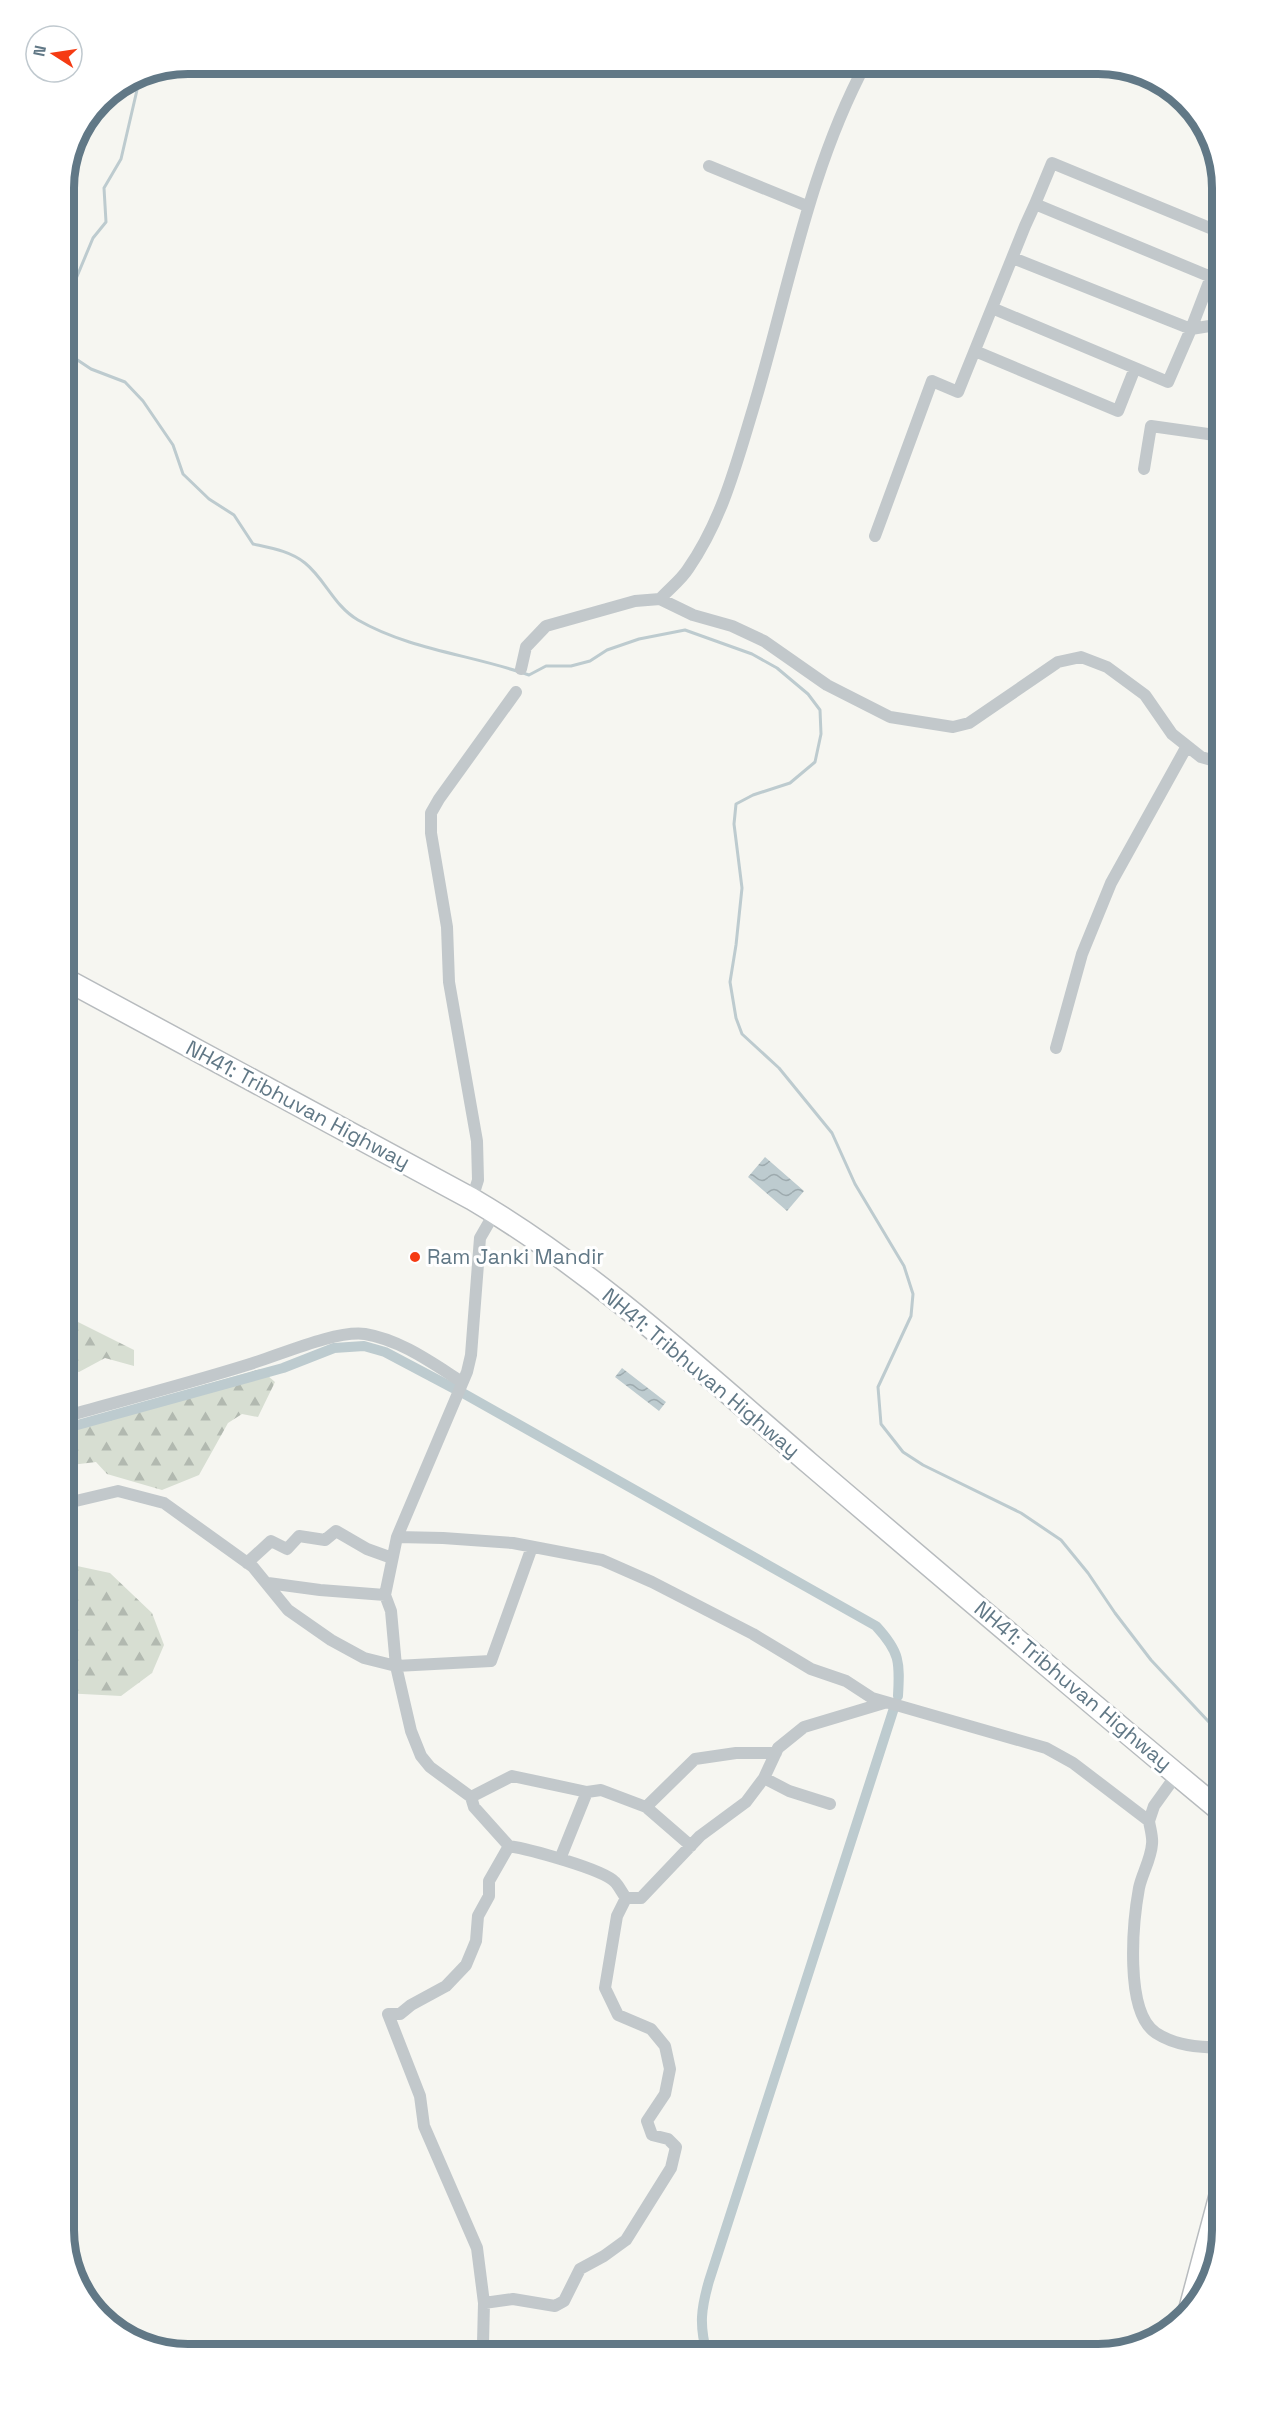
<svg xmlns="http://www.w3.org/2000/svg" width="1285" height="2417" font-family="'Space Grotesk',sans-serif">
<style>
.forest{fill:url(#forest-firs)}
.water{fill:url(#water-waves)}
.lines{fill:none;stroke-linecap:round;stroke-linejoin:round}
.stream{stroke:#bdcbcf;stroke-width:3}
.canal{stroke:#bdcbcf;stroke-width:10}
.highway-casing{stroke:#b7bbbe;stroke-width:24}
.street{stroke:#c2c8cb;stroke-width:12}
.highway{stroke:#fff;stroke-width:21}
.poi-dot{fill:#f53b13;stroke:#fff;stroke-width:2}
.labels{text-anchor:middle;stroke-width:6;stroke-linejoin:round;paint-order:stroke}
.street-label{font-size:21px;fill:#617886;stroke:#fff}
.poi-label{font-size:21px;fill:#617886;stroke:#fff;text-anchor:start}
.rim{fill:none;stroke:#617886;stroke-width:8}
</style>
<defs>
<pattern id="forest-firs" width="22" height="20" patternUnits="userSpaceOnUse" patternTransform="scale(1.5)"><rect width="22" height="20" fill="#d7ded2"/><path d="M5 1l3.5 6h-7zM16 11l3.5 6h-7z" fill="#b2b9b0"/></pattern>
<pattern id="water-waves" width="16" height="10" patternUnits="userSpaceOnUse" patternTransform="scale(1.5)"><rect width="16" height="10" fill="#bdcbcf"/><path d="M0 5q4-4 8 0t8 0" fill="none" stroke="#9daaae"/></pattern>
</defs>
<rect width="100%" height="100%" fill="#f6f6f1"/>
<path class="forest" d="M63 1317 70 1318 134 1350V1366L105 1358 79 1372 63 1369Z
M260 1369 275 1382 258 1417 242 1414 228 1423 199 1475 162 1490 107 1474 96 1462 71 1465 63 1477V1425Z
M63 1563 110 1573 152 1613 164 1645 152 1673 121 1696 63 1693Z"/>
<path class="water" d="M765 1157 804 1191 787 1211 748 1177Z
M622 1368 666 1402 659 1411 615 1377Z"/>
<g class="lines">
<path class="stream" d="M63 310 93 238 106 222 104 188 121 159 137 90 138 74
M64 341 67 353 91 369 125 382 143 401 173 445 183 474 209 499 234 515 253 544C271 548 290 551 305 563 325 579 334 606 358 620 410 650 473 655 529 675L546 666H571L590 661 607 650 639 639 685 630 752 654 777 668 808 694 820 710 821 734 815 762 790 783 753 795 736 804 734 824 742 888 736 945 730 982 736 1018 742 1034 779 1068 832 1133 855 1184 904 1266 913 1294 911 1316 878 1387 881 1424 903 1452 923 1465 1021 1513 1061 1540 1088 1573 1115 1613 1151 1660 1222 1736"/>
<path class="canal" d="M461 1392 876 1626C900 1652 900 1662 898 1696
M63 1429 283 1368 334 1348 364 1346 385 1352 453 1388
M707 2354C699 2325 701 2309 709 2281L894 1708"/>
<g class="highway-casing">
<path id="highway" d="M63 978 472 1199C593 1270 703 1372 809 1463 946 1580 1083 1697 1222 1812
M1190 2308 1222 2188"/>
</g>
<path class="street" d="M709 166 807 206
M1035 204 1052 163 1222 233
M1211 277 1222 250
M975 351 1118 411 1135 368 992 308
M1135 368 1168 382 1191 329 1222 324
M1144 469 1151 426 1222 436
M875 536 932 381 958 392 1025 226 1035 204 1211 277 1191 329 1013 258
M660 599C669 589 681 580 688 569 722 520 736 465 753 409 788 293 808 171 866 63
M521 669 526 647 546 626 635 601 660 599 693 615 732 626 764 641 827 685 890 717 953 727 969 723 1058 662 1081 657 1107 667 1145 695 1172 734 1201 757 1222 763
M1056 1048 1082 954 1111 883 1187 746
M472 1199 478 1180 477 1141 449 982 447 927 431 833V813L439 799 516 692
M63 1417C124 1400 186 1384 247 1365 278 1356 335 1330 365 1334 401 1340 432 1363 462 1382
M63 1504 118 1491 164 1503 253 1567 288 1610 331 1640 364 1658 396 1666 491 1661 532 1547
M397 1537 443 1538 513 1543 602 1560 652 1582 753 1634 811 1669 846 1681 872 1698 1046 1748 1073 1763 1149 1821 1154 1806 1177 1774
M247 1563 271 1541 287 1549 299 1536 325 1540 336 1531 367 1549 392 1558
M268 1583 320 1590 385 1595
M764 1778 789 1791 830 1804
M471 1797 512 1776 587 1792 601 1790 646 1807 691 1846
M646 1807 695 1759 736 1753H776
M1149 1821C1150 1828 1153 1837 1152 1844 1151 1859 1142 1874 1139 1888 1133 1921 1124 2012 1156 2033 1176 2046 1198 2047 1222 2048
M509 1846C528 1849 603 1869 615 1882 619 1886 622 1893 626 1898H641L700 1836 746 1802 764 1778 778 1748 804 1727 884 1703
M560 1859 587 1792
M484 2303 513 2299 555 2306 564 2301 580 2269 604 2256 626 2240 671 2168 676 2147 668 2139 652 2135 647 2121 665 2094 670 2069 665 2046 651 2029 618 2015 605 1988 617 1916 626 1898
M489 2354 483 2343 484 2303 477 2248 424 2126 420 2096 388 2014H400L411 2005 446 1986 466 1965 476 1941 478 1916 489 1896V1881L509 1846 474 1807 471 1797 430 1767 421 1756 411 1731 396 1666 391 1611 385 1595 397 1537 467 1372 471 1355 480 1238 495 1212"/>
<use href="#highway" class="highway"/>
</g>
<circle class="poi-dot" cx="415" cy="1257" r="6"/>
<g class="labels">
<g class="street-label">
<text transform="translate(298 1105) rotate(28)" y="7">NH41: Tribhuvan Highway</text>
<text transform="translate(701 1373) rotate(40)" y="7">NH41: Tribhuvan Highway</text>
<text transform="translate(1073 1686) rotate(40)" y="7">NH41: Tribhuvan Highway</text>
</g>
<g class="poi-label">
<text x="427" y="1264">Ram Janki Mandir</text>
</g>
</g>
<path d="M0 0H1285V2417H0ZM188 74H1098A114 114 0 0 1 1212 188V2230A114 114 0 0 1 1098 2344H188A114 114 0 0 1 74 2230V188A114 114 0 0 1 188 74Z" fill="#fff" fill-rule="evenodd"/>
<path class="rim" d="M188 74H1098A114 114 0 0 1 1212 188V2230A114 114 0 0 1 1098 2344H188A114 114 0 0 1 74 2230V188A114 114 0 0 1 188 74Z"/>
<g transform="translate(54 54) rotate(282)"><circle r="28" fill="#ffffff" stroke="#c0c9cf" stroke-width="1.5"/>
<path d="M0-4.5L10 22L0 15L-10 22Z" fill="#f53b13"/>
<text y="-9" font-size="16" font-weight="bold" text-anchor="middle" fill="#617886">N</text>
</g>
</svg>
